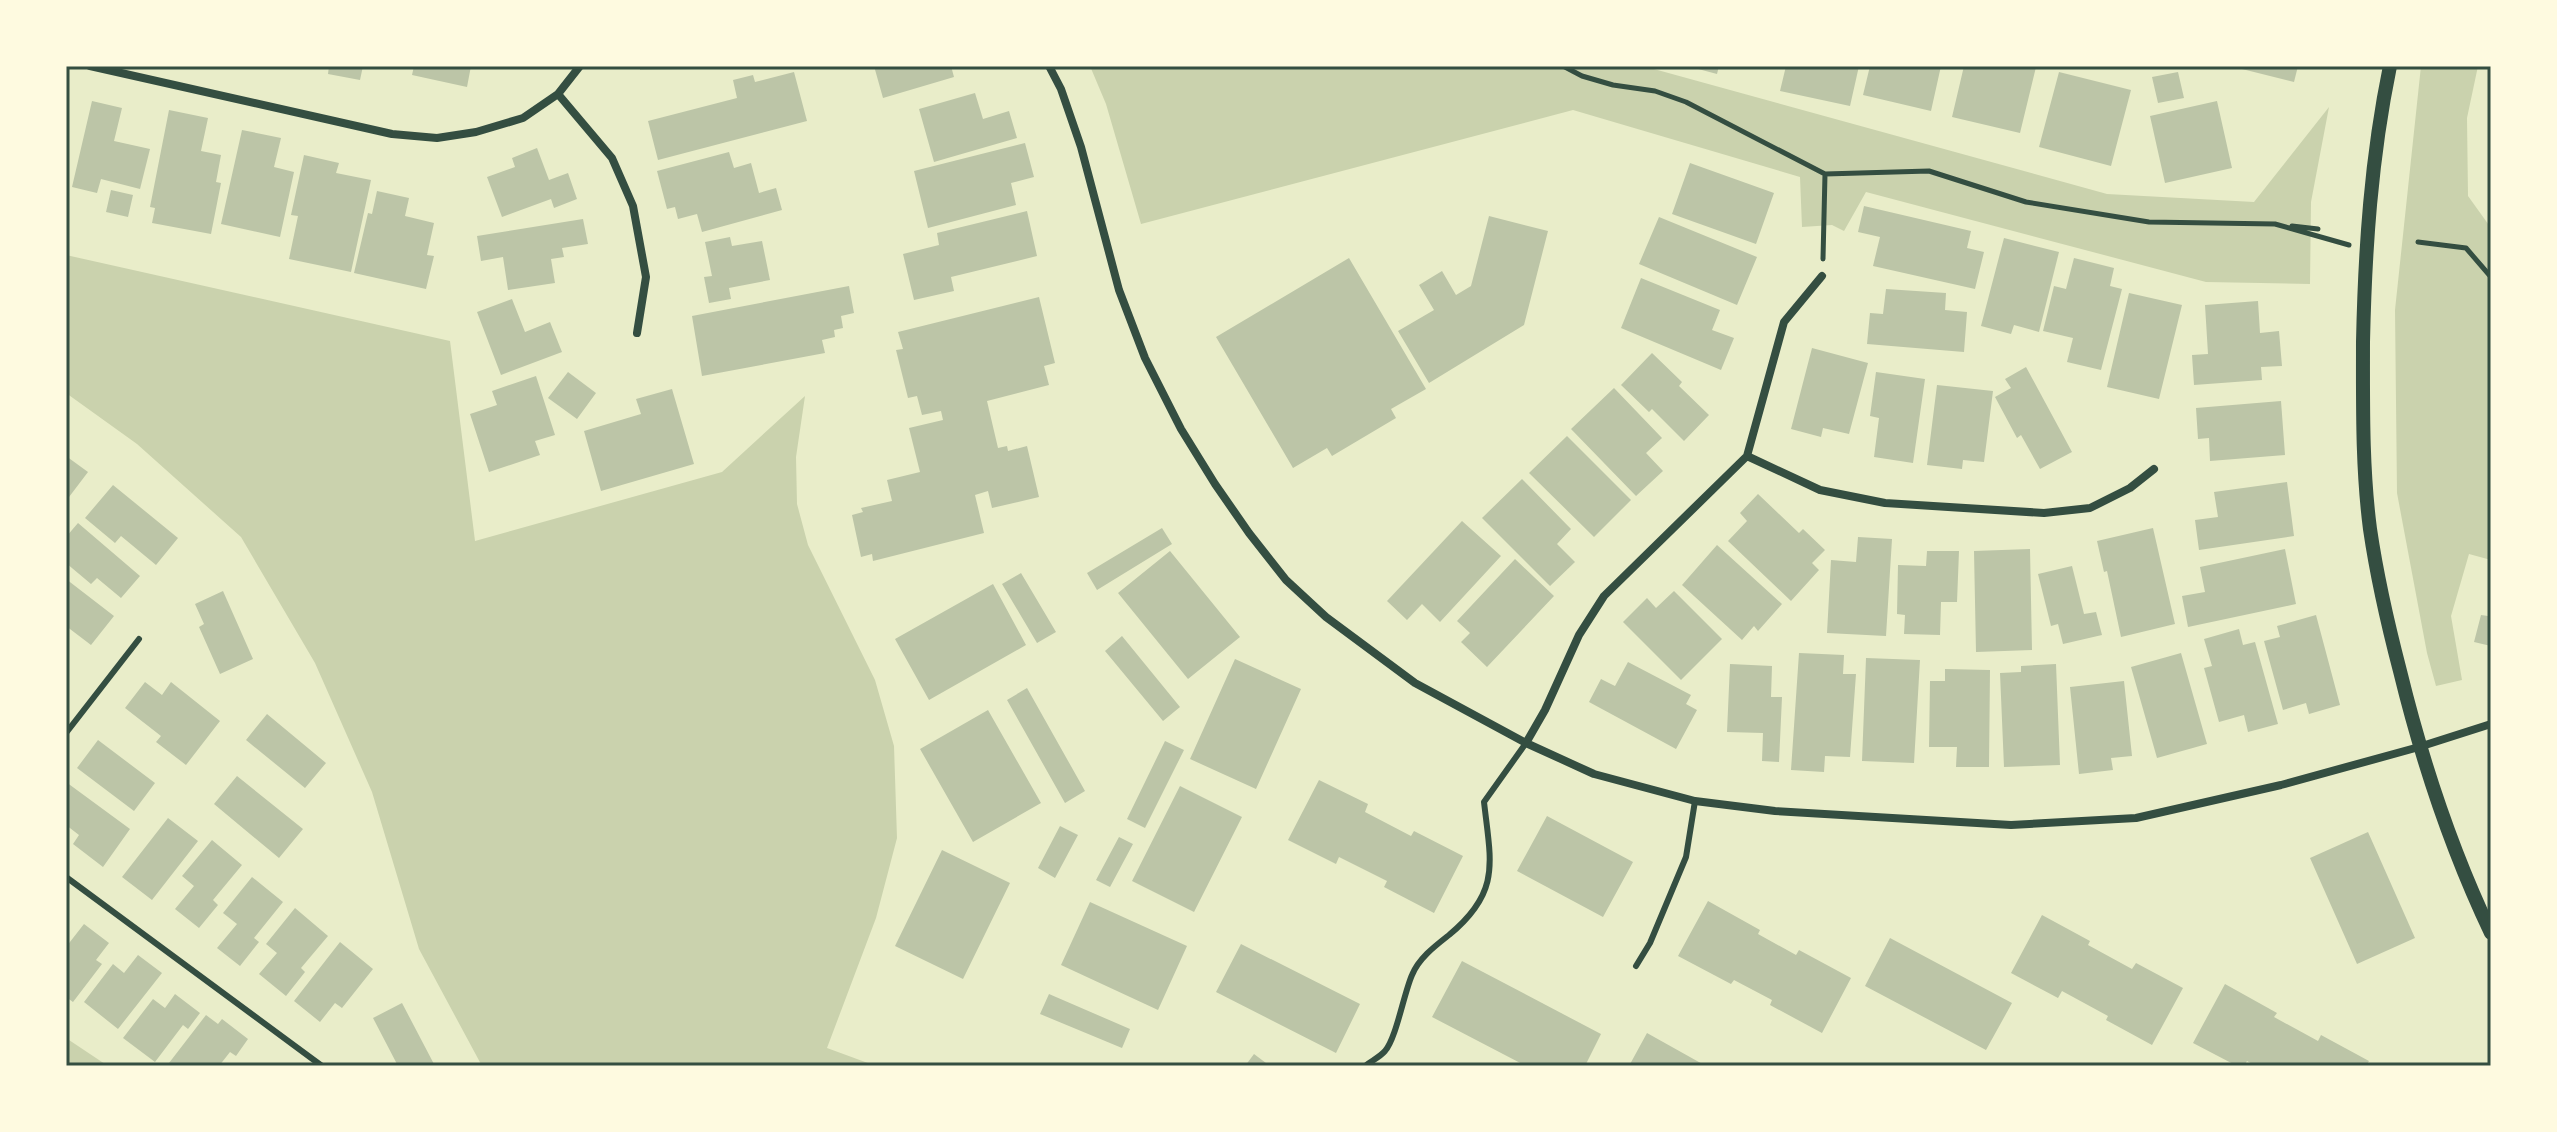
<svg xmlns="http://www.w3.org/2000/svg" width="2557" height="1132" font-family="'Public Sans',sans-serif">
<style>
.green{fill:#cad2ad}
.building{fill:#bcc5a7}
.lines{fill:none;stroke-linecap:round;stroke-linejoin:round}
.path{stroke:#344e41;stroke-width:5}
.service{stroke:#344e41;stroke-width:6}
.minor{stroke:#344e41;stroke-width:8}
.tertiary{stroke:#344e41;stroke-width:14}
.neatline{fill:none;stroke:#344e41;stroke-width:3}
</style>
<rect width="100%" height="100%" fill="#e9edc9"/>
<path class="green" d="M1090 66H1643L2107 194 2254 202 2329 107 2311 202 2310 284 2206 282 1866 192 1844 231 1832 225 1802 227 1800 177 1573 110 1141 224 1106 104Z
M2421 66H2478L2467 118 2468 196 2491 228V560L2469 554 2451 616 2462 680 2436 686 2427 653 2397 493 2395 310Z
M66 255 450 341 475 541 722 472 805 396 796 457 797 504 808 545 875 680 894 746 897 838 876 918 827 1048 876 1066H482L419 949 372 792 315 663 241 537 137 444 66 393Z
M66 1038 108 1066H66Z"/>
<path class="building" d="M329 66H363L360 80 328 74Z
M414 66H471L467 87 412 75Z
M640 66H696V69L640 70Z
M874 66H951L954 77 883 98Z
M1687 66H1719L1717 74Z
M1786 66H1859L1850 106 1780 91Z
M1870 66H1941L1931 111 1863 95Z
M1964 66 2036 67 2020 133 1952 117Z
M2230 66H2298L2294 82Z
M794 72 807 121 658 160 648 121 737 98 733 80 753 75 755 82Z
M2059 72 2131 90 2111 166 2039 147Z
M2178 72 2184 98 2158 103 2152 77Z
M975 93 983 119 1009 111 1017 138 934 162 919 109Z
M92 101 122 108 114 141 150 149 140 189 101 179 97 193 72 187Z
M2217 101 2232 168 2165 183 2150 116Z
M169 110 208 118 201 151 221 155 216 182 221 183 211 234 152 223 155 208 150 207Z
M242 130 281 138 274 167 294 172 280 237 221 224Z
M1025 143 1034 177 1011 183 1016 205 928 228 914 171Z
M537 148 549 180 568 173 577 199 554 208 551 199 502 217 487 177 515 167 512 158Z
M729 152 734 168 751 163 759 193 776 188 782 210 702 232 697 214 678 219 675 207 667 209 657 171Z
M304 155 339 163 336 173 371 180 351 272 289 259 298 216 291 215Z
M1690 163 1774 193 1756 244 1672 214Z
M111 190 133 195 128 217 106 212Z
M377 191 409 198 405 216 434 223 427 255 434 256 426 289 354 273 368 213 372 214Z
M1864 206 1971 231 1967 248 1984 252 1975 289 1873 266 1880 237 1858 232Z
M1027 211 1037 256 951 277 954 291 914 300 903 254 939 245 937 233Z
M1489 216 1548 231 1524 325 1429 383 1398 331 1434 310 1419 285 1442 271 1456 295 1471 286Z
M1659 217 1757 257 1737 305 1639 264Z
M583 219 588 244 562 248 564 257 551 259 555 283 508 290 503 257 481 261 477 236Z
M730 237 732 246 762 241 770 280 729 288 731 299 709 303 704 277 712 276 705 242Z
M2004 238 2059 252 2039 332 2014 325 2011 334 1981 326Z
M1349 258 1426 389 1391 409 1396 418 1332 456 1327 448 1293 468 1216 337Z
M2074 258 2114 268 2110 286 2122 289 2101 370 2067 362 2073 338 2043 331 2054 286 2066 289Z
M1641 278 1720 310 1712 330 1734 338 1721 370 1621 328Z
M849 286 854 313 841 316 843 328 834 330 835 337 822 340 825 353 702 376 692 316Z
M1886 289 1946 293 1945 310 1967 312 1964 352 1867 344 1870 313 1883 314Z
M2129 293 2182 305 2159 399 2107 387Z
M1039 297 1055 363 1044 366 1049 385 987 401 998 448 1007 446 1008 451 1027 446 1039 497 992 508 988 491 975 495 984 533 873 561 872 554 861 557 852 515 863 512 861 508 892 501 887 480 920 472 909 428 943 420 941 411 922 415 917 396 908 398 896 350 903 349 898 332Z
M512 299 525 332 550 322 562 352 501 375 477 312Z
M2258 301 2260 333 2279 331 2282 366 2261 367 2262 380 2194 385 2192 355 2208 354 2205 305Z
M1812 348 1868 363 1849 434 1823 428 1821 437 1791 429Z
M1652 353 1682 382 1679 386 1709 415 1684 441 1652 409 1649 412 1621 385Z
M2026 367 2072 452 2040 469 2021 435 2017 438 1995 397 2011 388 2005 379Z
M568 372 596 393 577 419 548 398Z
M1876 372 1925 379 1913 463 1874 457 1879 418 1870 416Z
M536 376 555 435 535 441 540 455 489 472 470 414 497 405 492 391Z
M1937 385 1993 391 1984 462 1963 460 1962 469 1927 465Z
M1614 388 1662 438 1646 453 1663 471 1636 496 1571 429Z
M672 389 694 464 601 491 584 431 641 414 636 399Z
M2281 401 2285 455 2210 461 2209 438 2198 439 2196 408Z
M1567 436 1631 500 1594 537 1529 473Z
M66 456 88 472 66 501Z
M1522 479 1571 529 1557 544 1575 562 1550 586 1482 518Z
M2287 482 2294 536 2199 550 2195 520 2218 517 2214 492Z
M113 485 178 538 156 565 121 536 115 543 85 518Z
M1758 494 1799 533 1803 529 1825 550 1812 563 1819 570 1791 601 1728 541 1747 521 1740 513Z
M1462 521 1501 556 1440 622 1422 604 1407 620 1387 601Z
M78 523 140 576 121 598 97 578 91 584 66 563V537Z
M1162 528 1172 544 1097 590 1087 573Z
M2153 528 2175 624 2121 637 2107 571 2104 572 2097 541Z
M1858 537 1892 539 1886 636 1827 633 1831 560 1856 562Z
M1717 545 1782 604 1758 631 1754 626 1742 640 1682 585Z
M2030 549 2032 650 1976 652 1974 551Z
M2285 549 2296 604 2188 627 2182 596 2205 592 2200 567Z
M1170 551 1240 637 1188 679 1118 593Z
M1927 551H1959L1957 602H1941L1940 635 1904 634 1905 615 1897 614 1898 565 1926 566Z
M1515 559 1554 596 1487 667 1461 642 1470 633 1457 621Z
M2072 566 2084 614 2096 612 2102 635 2063 644 2058 624 2051 626 2038 574Z
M1021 573 1056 632 1037 643 1002 584Z
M66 579 114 616 91 645 66 626Z
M993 584 1026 645 929 700 895 639Z
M223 591 253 659 220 674 199 627 204 624 195 604Z
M1674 591 1722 639 1681 680 1623 622 1647 598 1656 608Z
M2491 610V646L2474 642 2481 615 2488 616Z
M2316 615 2340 705 2309 714 2306 703 2283 710 2264 641 2280 637 2277 626Z
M2239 629 2243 645 2255 642 2278 724 2248 732 2244 715 2219 722 2204 668 2212 666 2204 639Z
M1122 636 1180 707 1163 721 1105 651Z
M1799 653 1844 655 1843 674H1856L1850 757 1825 756 1824 772 1791 770Z
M2181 653 2207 744 2157 758 2131 667Z
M1866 658 1920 660 1914 763 1862 761Z
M1235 659 1301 689 1256 789 1190 759Z
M1628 662 1691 695 1686 704 1697 710 1676 749 1589 702 1601 679 1615 686Z
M1730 664 1772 666 1771 697H1782L1779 762 1762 761 1763 733 1727 732Z
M2056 664 2060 765 2004 767 2000 673 2021 672V666Z
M1945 669 1990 670 1989 767H1956L1957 747H1929L1930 681H1945Z
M2124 681 2132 756 2111 758 2113 770 2079 774 2070 687Z
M145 682 162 695 171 682 220 721 186 765 156 742 161 736 125 708Z
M1027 688 1085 791 1065 803 1007 700Z
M988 710 1041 803 973 842 920 749Z
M267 714 326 763 305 788 246 740Z
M98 740 155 783 134 811 77 768Z
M1165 741 1184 750 1145 828 1127 819Z
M237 776 303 829 279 858 214 804Z
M1319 780 1368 804 1365 812 1411 836 1414 831 1463 856 1434 913 1384 887 1387 881 1339 857 1336 864 1288 840Z
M66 782 130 829 103 867 73 844 79 835 66 825Z
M1180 786 1242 817 1194 912 1132 881Z
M1547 816 1633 862 1603 917 1517 871Z
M168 818 198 841 152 900 122 877Z
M1060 826 1078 835 1055 878 1038 868Z
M2368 832 2415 938 2357 964 2310 858Z
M1119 837 1133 844 1110 887 1096 880Z
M212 840 242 865 213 900 218 905 199 928 175 909 194 886 182 876Z
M942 850 1010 883 963 979 895 946Z
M252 877 283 902 254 938 259 942 240 966 217 948 237 924 223 913Z
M1708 901 1760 930 1758 934 1796 955 1799 950 1851 978 1822 1033 1770 1005 1772 1000 1734 980 1731 984 1678 956Z
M1090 902 1187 946 1158 1010 1061 965Z
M295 908 328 936 301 968 305 972 286 996 259 974 277 953 266 944Z
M2042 915 2090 941 2088 945 2132 969 2136 963 2183 988 2152 1045 2106 1020 2108 1016 2062 991 2058 998 2011 973Z
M84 924 109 943 96 960 102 964 73 1002 66 997V947Z
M1890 938 2012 1003 1986 1050 1865 986Z
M340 942 373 969 342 1008 335 1003 320 1022 294 1001Z
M1241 944 1360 1004 1336 1053 1216 992Z
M138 955 162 973 118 1029 84 1002 113 964 124 973Z
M1462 961 1601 1034 1585 1066H1526L1432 1017Z
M2225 984 2277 1013 2274 1017 2318 1041 2321 1035 2369 1061 2366 1066H2256L2247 1061 2244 1066H2237L2193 1043Z
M175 994 200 1013 188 1029 183 1025 155 1062 123 1038 153 999 165 1008Z
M1049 994 1130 1029 1122 1048 1040 1014Z
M402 1003 435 1066H398L373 1018Z
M206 1015 218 1024 222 1019 248 1039 236 1056 230 1052 219 1066H172L169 1063Z
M1647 1033 1706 1066H1629Z
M1254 1054 1270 1066H1245Z"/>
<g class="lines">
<path class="path" d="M1563 66 1582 76 1613 85 1655 91 1686 102 1825 174 1929 171 2026 202 2149 222 2275 224 2349 245
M2292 226 2318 229
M2418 242 2466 248 2491 277
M1823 259 1825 174"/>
<path class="service" d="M66 733 139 639
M66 877 322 1066
M1636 966 1650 943 1686 857 1695 801
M1365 1066C1371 1061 1380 1057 1385 1051 1396 1039 1404 993 1412 975 1419 958 1435 946 1449 935 1501 892 1491 863 1484 802L1526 743"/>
<path class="minor" d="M90 66 392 134 437 138 476 132 523 118 558 94 580 66
M1049 66 1061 89 1081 147 1119 290 1145 358 1181 429 1215 484 1249 533 1286 580 1326 617 1415 683 1526 743 1594 774 1695 801 1775 811 2011 825 2136 818 2281 785 2419 747 2491 724
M558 94 612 158 633 206 646 277 637 333
M1747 456 1820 490 1885 503 2044 513 2090 508 2130 488 2154 469
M1526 743 1545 710 1579 635 1604 596 1747 456 1784 322 1822 276"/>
<path class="tertiary" d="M2390 66C2371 158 2365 249 2363 342 2363 405 2362 467 2370 529 2377 577 2388 625 2400 671 2422 761 2451 849 2491 933"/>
</g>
<rect width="2557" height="1132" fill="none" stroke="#fefae0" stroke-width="136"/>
<rect x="68" y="68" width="2421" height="996" class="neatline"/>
</svg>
